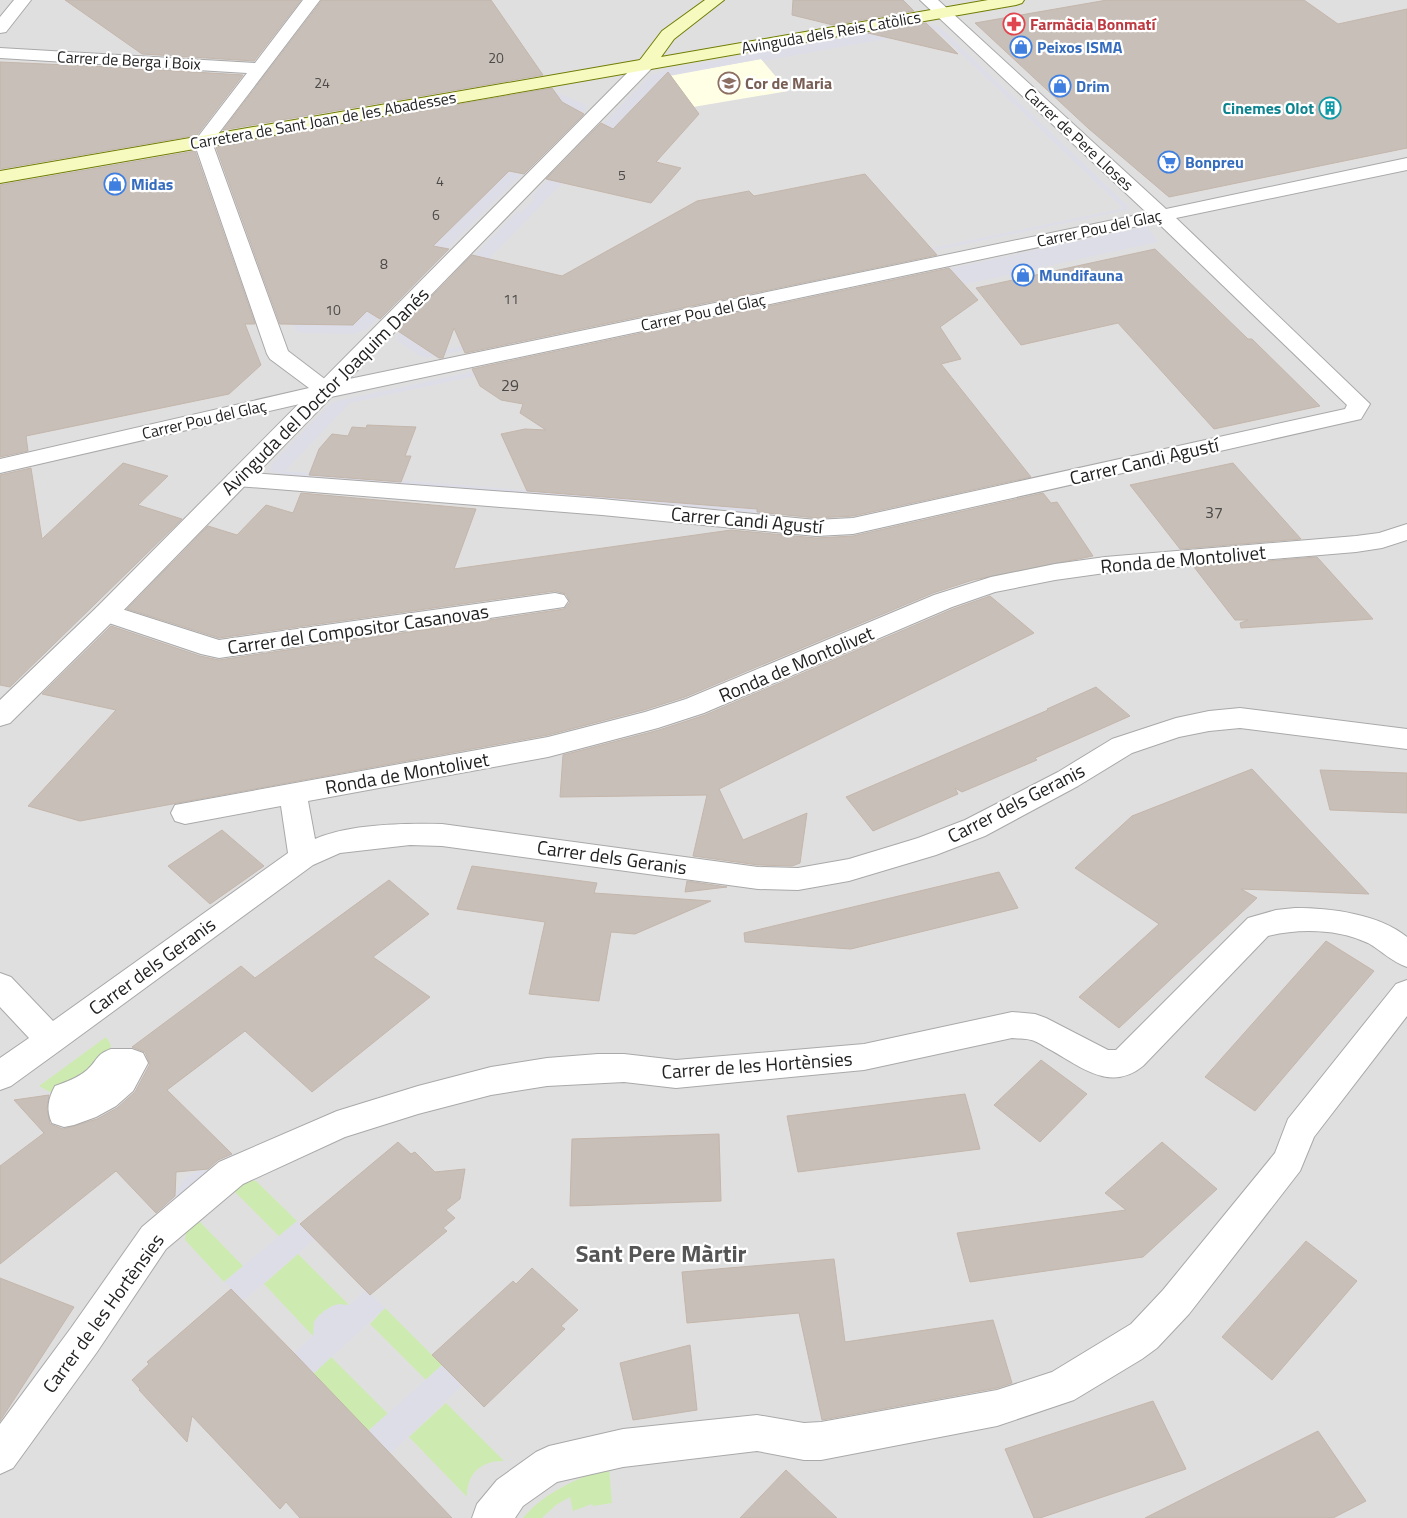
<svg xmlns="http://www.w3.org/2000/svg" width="1407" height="1518" font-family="'Titillium Web',sans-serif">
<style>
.residential{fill:#e0dfdf}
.education{fill:#ffffe5}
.grass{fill:#cdebb0}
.plaza{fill:#dddde8;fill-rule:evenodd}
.building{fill:#c7bfb8;stroke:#c4b6ab}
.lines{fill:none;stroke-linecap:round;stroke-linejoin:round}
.pedestrian-casing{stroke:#a9a9a9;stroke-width:2}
.minor-casing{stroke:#a9a9a9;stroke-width:2}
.tertiary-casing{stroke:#a9a9a9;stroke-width:2}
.secondary-casing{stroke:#707d05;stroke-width:2}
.pedestrian{fill:#fff;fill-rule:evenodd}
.minor{fill:#fff;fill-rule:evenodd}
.tertiary{fill:#fff;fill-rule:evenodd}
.secondary{fill:#f7fabf;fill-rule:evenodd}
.labels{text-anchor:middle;stroke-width:4.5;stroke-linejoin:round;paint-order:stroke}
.far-number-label{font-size:14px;fill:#4b4948}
.far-health-label{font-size:16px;font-weight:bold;fill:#be3a42;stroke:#fff;text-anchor:start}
.far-street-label{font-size:16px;fill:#222;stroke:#fff}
.far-shop-label{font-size:16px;font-weight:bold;fill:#366cbe;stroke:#fff;text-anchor:start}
.far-education-label{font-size:16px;font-weight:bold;fill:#785e54;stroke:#fff;text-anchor:start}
.far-culture-label{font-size:16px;font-weight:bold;fill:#0d838f;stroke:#fff;text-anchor:end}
.number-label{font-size:16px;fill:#4b4948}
.street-label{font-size:19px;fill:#222;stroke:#fff}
.near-neighbourhood-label{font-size:24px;font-weight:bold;fill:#555;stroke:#fff}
</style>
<rect width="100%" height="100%" fill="#f2efe9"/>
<path class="residential" d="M0 0H1407V1518H0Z"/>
<path class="education" d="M761 59 788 91 693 107 670 75Z"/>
<path class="grass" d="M106 1037 111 1045 108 1063 52 1093 39 1086Z
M251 1180 256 1181 297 1221 279 1236 234 1191 244 1183Z
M199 1221 243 1266 224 1282 185 1240 186 1232Z
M298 1254 349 1305C323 1306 319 1311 313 1336L264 1284Z
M385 1308 442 1365 426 1380 370 1324Z
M331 1357 388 1414 368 1431 313 1374Z
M446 1403 504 1461C482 1460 466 1474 467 1497L409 1437Z
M609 1467 612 1503 593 1506 592 1504 573 1511 570 1497 556 1505 542 1518H523C546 1491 577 1479 609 1467Z"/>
<path class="plaza" d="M931 24 941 28 1127 205 1129 208 1127 210 427 358 419 356 398 341V335L401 330 517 212H521L535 199 531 197 651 75 669 69 916 25ZM936 30 1122 207 1120 209 430 353 411 340 664 77 761 59 763 61Z
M552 90 586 105V110L366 330 354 334 302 333 296 331 228 161Z
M1147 226 1158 242 779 325 908 504 816 518 280 474 271 472 270 470 272 464 330 404 337 401ZM476 376 819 514 285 471 350 403Z
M231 1153 233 1155 160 1213 158 1211 175 1197 178 1189 185 1178 199 1170 211 1169Z
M297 1221 315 1239 243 1301 224 1282Z
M366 1290 385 1308 313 1374 294 1353 313 1336 314 1322 318 1316 332 1306 339 1304 349 1305Z
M442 1365 463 1385 390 1454 368 1431Z"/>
<path class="building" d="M65 0H301L254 61 142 54Z
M322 0H491L543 75 223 130Z
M793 0H903L914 11 833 25 792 15Z
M1107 0H1304L1338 24 1407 9V148L1169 197 1088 128 975 23Z
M926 23 958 54 868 33Z
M0 62 112 67 243 75 197 135 0 169Z
M668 72 699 114 656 162 681 168 651 203 546 179 601 123 613 129Z
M552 88 562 102 584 114 524 174 509 171 433 246 449 249 380 319 367 311 353 325 280 324 216 147Z
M195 151 255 324H245L261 365 229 394 26 436 28 451 0 457V185Z
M865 174 937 255 465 353 454 328 443 358H439L398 331 472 255 562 276 697 201 749 191 754 196Z
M1155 249 1248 339H1252L1320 406 1214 429 1118 323 1021 345 976 288Z
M949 268 978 300 940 327 961 359 941 364 1031 477 853 516 816 518 757 512V509L527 491 501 434 525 429 546 430 520 413 523 404 501 400 480 386 472 369Z
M367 425 416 427 405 456H411L401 482 309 475 319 449 332 434 348 436 352 427 366 428Z
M123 463 168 476 138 505 182 519 10 687 0 685V475L31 468 42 539Z
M1233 463 1301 539 1180 549 1130 485Z
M301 493 476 509 454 569 731 530 816 538 853 536 1043 493 1051 503 1057 502 1093 556 973 580 933 593 685 697 644 710 548 735 80 821 28 806 116 710 42 694 111 626 200 656 219 660 564 609 570 602 566 594 555 591 219 638 127 609 208 526 237 535 266 505 293 513Z
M1317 557 1373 619 1241 628 1240 623 1248 620H1235L1194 567Z
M990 596 1034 633 719 789 743 840 807 813 800 863 792 866 758 865 693 856 707 795 560 797 563 755 659 730 705 715 953 609Z
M1096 687 1130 716 1035 758 1037 760 962 792 955 788 958 794 873 831 846 797 1048 710 1047 709Z
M1252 769 1369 894 1241 889 1257 898 1119 1028 1079 997 1159 924 1075 868 1132 816Z
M1320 770 1407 773V813L1330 810Z
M222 830 264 866 210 904 168 866Z
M472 866 597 883 594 893 711 901 635 934 611 932 599 1001 529 994 545 922 457 909Z
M999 872 1018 908 851 949 745 942 744 933Z
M389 880 429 914 373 957 430 997 312 1092 245 1031 167 1090 232 1154 218 1160 208 1169 176 1172 175 1196 156 1213 116 1171 0 1264V1166L44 1133 14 1100 49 1095 47 1109 50 1124 63 1129 97 1119 117 1108 135 1092 150 1064 145 1052 132 1047 241 966 255 978Z
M687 881 727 887 685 892Z
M1326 941 1374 971 1255 1111 1205 1077Z
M1041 1060 1087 1094 1040 1142 994 1105Z
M965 1094 980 1149 798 1172 787 1116Z
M719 1134 721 1201 570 1206 572 1139Z
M398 1142 411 1154 415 1152 435 1172 465 1169 460 1199 446 1210 455 1218 443 1228 447 1231 370 1295 300 1224Z
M1162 1142 1217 1189 1143 1257 970 1282 957 1233 1126 1210 1105 1193Z
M1306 1241 1357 1281 1272 1380 1222 1337Z
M834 1259 845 1342 993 1320 1012 1383 997 1388 822 1420 799 1313 687 1323 682 1272Z
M532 1268 578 1310 561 1326 565 1329 484 1407 432 1355 513 1281 516 1284Z
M0 1278 74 1307 0 1421Z
M231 1289 294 1353 452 1518H300L286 1502 280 1509 192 1416 187 1442 139 1390 140 1389 132 1380 149 1364 147 1362Z
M690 1345 697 1410 633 1420 620 1363Z
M1153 1401 1186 1469 1040 1518H1034L1005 1449Z
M1318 1431 1366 1501 1333 1518H1145Z
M786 1470 837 1518H740Z"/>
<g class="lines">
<g class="pedestrian-casing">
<path id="pedestrian" d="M111 1049H132L143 1053 148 1063 133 1091 116 1106 96 1117 74 1125 64 1127 52 1123C46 1110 48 1099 55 1086 66 1082 78 1078 87 1070 99 1059 95 1055 111 1049Z"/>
</g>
<g class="minor-casing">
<path id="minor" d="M14 0H31L6 32 0 33V17Z
M303 0H320L212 142 288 351 330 383 1147 213 920 0H938L1166 209 1407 158V170L1176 218 1370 404 1361 419 853 534 816 536 602 515 237 486 229 484 225 479 229 474 237 472 602 499 816 520 853 518 1345 409 1347 405 1157 222 326 398 0 473V459L309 388 270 359 267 354 194 142 247 73 0 58V48L255 63Z
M1407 524V540L1382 548 1356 552 1105 573 1055 580 995 592 952 607 704 713 658 728 548 757 308 801 315 839C349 824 404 823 442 824L758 867 798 868 849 859 918 838 965 820 1058 772 1112 739 1176 718 1209 711 1240 708 1407 729V749L1240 728 1209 731 1179 737 1132 753 1078 786 985 836 936 855 849 881 798 890 758 889 442 846 410 845 340 853 313 865 62 1049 11 1086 0 1090V1058L29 1038 0 1007V973L11 977 53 1021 288 853 281 806 185 824 175 821 171 813 175 805 548 737 645 712 686 699 934 595 991 577 1055 564 1105 557 1356 536 1379 533Z
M555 593 564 595 568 601 564 607 219 658 201 654 97 619 93 613 97 607 106 604 219 640Z
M1295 908C1331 908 1379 914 1407 937V967C1392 962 1382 951 1368 943 1339 929 1299 928 1268 936L1143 1066C1110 1093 1080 1066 1049 1049 1043 1046 1037 1041 1031 1040 1025 1038 1018 1039 1012 1038L864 1070 676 1088 624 1082 547 1086 491 1095 418 1114 345 1137 243 1184 166 1249 97 1352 13 1468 0 1474V1424L71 1328 142 1227 219 1162 337 1111 418 1086 491 1067 547 1058 598 1054H624L676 1060 864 1044 1012 1012 1035 1014 1046 1018 1108 1050H1116L1248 918 1276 910Z
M1407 980V1016L1314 1137 1300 1171 1189 1314 1157 1348 1142 1359 1074 1400 997 1426 821 1460H804L757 1451 623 1467 557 1482 523 1506 515 1518H472L477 1504 497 1480 536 1452 549 1446 623 1429 757 1415 804 1423 821 1422 997 1390 1052 1372 1131 1324 1163 1290 1275 1153 1288 1119 1396 984Z"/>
</g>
<g class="tertiary-casing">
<path id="tertiary" d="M647 58 653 59 656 63 653 67 115 619 10 723 0 726V700L97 607 641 59Z"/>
</g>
<g class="secondary-casing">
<path id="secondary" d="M705 0H724L674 39 661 57 988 0H1024L1022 3 1016 5 0 183V171L640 60 662 31Z"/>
</g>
<use href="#pedestrian" class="pedestrian"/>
<use href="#minor" class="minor"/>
<use href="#tertiary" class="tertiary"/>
<use href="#secondary" class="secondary"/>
</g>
<defs>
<g id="pharmacy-ring" transform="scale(1.125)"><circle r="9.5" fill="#fff" stroke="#e0444e" stroke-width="1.5"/><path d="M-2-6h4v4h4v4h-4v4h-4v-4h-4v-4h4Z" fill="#e0444e"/></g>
<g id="shop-ring" transform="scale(1.125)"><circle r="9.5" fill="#fff" stroke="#3f7fe0" stroke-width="1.5"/><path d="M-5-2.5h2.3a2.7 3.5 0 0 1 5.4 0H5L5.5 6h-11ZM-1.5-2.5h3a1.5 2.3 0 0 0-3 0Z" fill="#3f7fe0"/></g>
<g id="school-ring" transform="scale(1.125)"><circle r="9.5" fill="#fff" stroke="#8d6e63" stroke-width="1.5"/><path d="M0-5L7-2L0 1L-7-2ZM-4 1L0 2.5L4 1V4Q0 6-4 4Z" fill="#8d6e63"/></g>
<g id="building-ring" transform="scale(1.125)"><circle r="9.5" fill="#fff" stroke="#0f9aa8" stroke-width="1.5"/><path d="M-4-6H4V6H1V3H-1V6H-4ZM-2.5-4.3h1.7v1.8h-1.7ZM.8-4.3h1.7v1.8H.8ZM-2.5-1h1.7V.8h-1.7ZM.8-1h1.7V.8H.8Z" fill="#0f9aa8"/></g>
<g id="supermarket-ring" transform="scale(1.125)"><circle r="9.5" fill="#fff" stroke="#3f7fe0" stroke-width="1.5"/><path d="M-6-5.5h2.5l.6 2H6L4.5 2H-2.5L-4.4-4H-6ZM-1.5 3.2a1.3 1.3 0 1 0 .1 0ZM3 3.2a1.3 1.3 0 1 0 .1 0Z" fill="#3f7fe0"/></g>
</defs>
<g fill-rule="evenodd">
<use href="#pharmacy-ring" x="1014" y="24"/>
<use href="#shop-ring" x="1021" y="47"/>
<use href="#school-ring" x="729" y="83"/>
<use href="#shop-ring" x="1060" y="86"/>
<use href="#building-ring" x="1330" y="108"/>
<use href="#supermarket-ring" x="1169" y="162"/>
<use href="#shop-ring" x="115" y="184"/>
<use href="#shop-ring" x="1023" y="275"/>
</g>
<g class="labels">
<g class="far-number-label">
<text x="496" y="63">20</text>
<text x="322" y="88">24</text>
<text x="622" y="180">5</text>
<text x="440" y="186">4</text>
<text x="436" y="220">6</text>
<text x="384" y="269">8</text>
<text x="511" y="304">11</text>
<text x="333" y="315">10</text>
</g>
<g class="far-health-label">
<text x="1030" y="30">Farmàcia Bonmatí</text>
</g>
<g class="far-street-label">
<text transform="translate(831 32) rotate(-10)" y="6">Avinguda dels Reis Catòlics</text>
<text transform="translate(129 60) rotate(3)" y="6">Carrer de Berga i Boix</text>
<text transform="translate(323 120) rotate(-10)" y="6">Carretera de Sant Joan de les Abadesses</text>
<text transform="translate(1079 139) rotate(43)" y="6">Carrer de Pere Lloses</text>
<text transform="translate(1099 228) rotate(-12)" y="6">Carrer Pou del Glaç</text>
<text transform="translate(703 312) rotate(-12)" y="6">Carrer Pou del Glaç</text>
<text transform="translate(204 419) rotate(-13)" y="6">Carrer Pou del Glaç</text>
</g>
<g class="far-shop-label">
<text x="1037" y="53">Peixos ISMA</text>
<text x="1076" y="92">Drim</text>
<text x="1185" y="168">Bonpreu</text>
<text x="131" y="190">Midas</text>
<text x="1039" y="281">Mundifauna</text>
</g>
<g class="far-education-label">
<text x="745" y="89">Cor de Maria</text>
</g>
<g class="far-culture-label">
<text x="1314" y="114">Cinemes Olot</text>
</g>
<g class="number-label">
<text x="510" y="391">29</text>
<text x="1214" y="518">37</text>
</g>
<g class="street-label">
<text transform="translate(325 391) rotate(-45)" y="7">Avinguda del Doctor Joaquim Danés</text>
<text transform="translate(1144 461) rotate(-13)" y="7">Carrer Candi Agustí</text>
<text transform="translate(747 520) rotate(5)" y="7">Carrer Candi Agustí</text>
<text transform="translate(1183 559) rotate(-5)" y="7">Ronda de Montolivet</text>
<text transform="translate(358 629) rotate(-8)" y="7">Carrer del Compositor Casanovas</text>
<text transform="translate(796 664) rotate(-23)" y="7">Ronda de Montolivet</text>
<text transform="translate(407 773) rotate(-10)" y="7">Ronda de Montolivet</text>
<text transform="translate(1016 803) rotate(-27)" y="7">Carrer dels Geranis</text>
<text transform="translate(612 857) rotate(8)" y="7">Carrer dels Geranis</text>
<text transform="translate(152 966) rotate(-36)" y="7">Carrer dels Geranis</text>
<text transform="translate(757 1065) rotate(-4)" y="7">Carrer de les Hortènsies</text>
<text transform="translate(103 1313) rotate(-54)" y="7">Carrer de les Hortènsies</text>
</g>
<g class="near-neighbourhood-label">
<text x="661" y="1262">Sant Pere Màrtir</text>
</g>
</g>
</svg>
